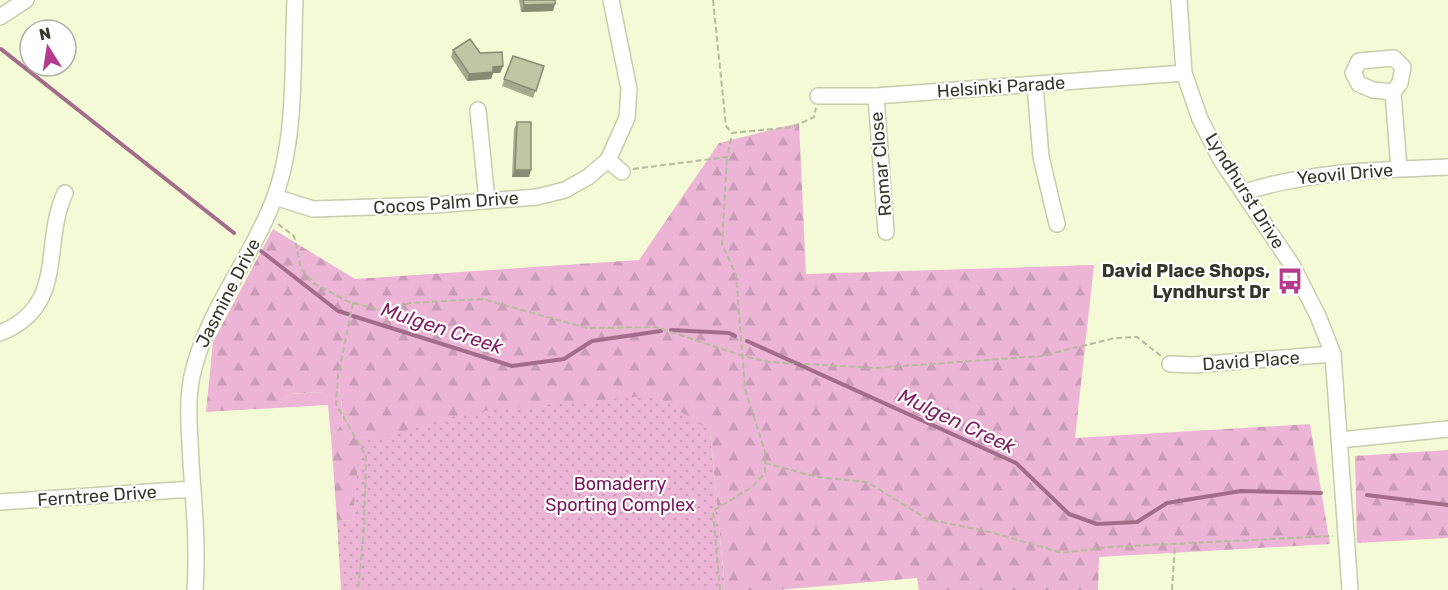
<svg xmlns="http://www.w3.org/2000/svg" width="1448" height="590" font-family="Rubik,sans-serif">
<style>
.grass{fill:#ecb5d5}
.forest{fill:url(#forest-firs)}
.park{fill:url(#park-dots)}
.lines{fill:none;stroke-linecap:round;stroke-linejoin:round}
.stream{stroke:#a46c8b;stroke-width:4}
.minor-casing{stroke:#c7cdab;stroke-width:18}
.path{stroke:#b6bb9e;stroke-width:2;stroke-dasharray:6 3;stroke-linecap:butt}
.minor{stroke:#fff;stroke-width:15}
.wall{fill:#a5aa8d}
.shaded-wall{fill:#868b73}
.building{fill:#c0c6a4;stroke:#868b73;stroke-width:1.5}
.labels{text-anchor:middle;stroke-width:4.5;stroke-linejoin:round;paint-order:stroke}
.street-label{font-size:18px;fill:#353729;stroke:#fff}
.poi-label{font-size:18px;font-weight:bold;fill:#353729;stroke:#fff;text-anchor:end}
.park-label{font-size:18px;fill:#77155a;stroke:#fff}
.water-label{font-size:20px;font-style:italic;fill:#822264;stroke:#fff}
</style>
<defs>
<pattern id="forest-firs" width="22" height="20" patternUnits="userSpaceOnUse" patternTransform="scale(1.5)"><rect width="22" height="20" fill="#ecb5d5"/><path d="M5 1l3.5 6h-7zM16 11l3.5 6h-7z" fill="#cb9cb7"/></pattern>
<pattern id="park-dots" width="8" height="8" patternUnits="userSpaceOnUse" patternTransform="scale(1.5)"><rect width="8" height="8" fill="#ecb5d5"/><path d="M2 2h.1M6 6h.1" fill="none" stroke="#cb9cb7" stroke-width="1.8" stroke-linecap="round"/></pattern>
</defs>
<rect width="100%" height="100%" fill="#f4fad6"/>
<path class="grass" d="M334 379 341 395 343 423 331 437 328 405 275 408 290 394 323 392Z"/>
<path class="forest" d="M799 123 806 274 1094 265 1075 438 1310 424 1330 544 1099 557 1098 590H919L917 578 778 590H725L710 430 361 438 353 520 337 521 331 437 343 423 341 395 334 380 323 392 290 394 275 408 206 412 213 342 273 229 355 279 639 260 719 143Z
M1448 450V538L1357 543 1355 456Z"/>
<path class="park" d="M654 395 710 430 725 590H341L337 521 353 520 360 438 386 436 471 412Z"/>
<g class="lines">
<path class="stream" d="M1 49 234 233
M261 251 338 311 348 314
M353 316 512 366 564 359 592 341 661 331
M671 330 729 333 735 336
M747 341 1016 463 1069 514 1097 524 1137 522 1167 503 1241 491 1321 493
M1367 495 1448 505"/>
<g class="minor-casing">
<path id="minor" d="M1179 0 1184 73 1200 119 1221 160 1292 265 1318 316 1333 354 1350 590
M0 17 26 0
M1035 85 1041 157 1057 224
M1393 92 1400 83 1403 67 1394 58 1359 61 1353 73 1359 84 1373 90 1393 92 1399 169
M818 96H876L1184 73
M876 96 886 232
M478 110 487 201
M608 160 622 172
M1245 192C1311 171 1379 170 1448 167
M275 197 313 209 434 205 537 197 565 190 588 177 608 160 627 118 629 89 611 0
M0 333C68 306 41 245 65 193
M1170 364 1193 365 1333 354
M1340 440 1448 429
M0 502 193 489
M195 590C198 547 194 505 191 463 190 434 186 405 192 376 206 312 251 260 274 199 297 138 292 64 295 0"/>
</g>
<path class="path" d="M713 0 726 126 732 133 793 127 814 117 816 108
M633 169 727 157 732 135
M278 224 294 236 301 269 315 284 347 301 383 311 410 303 482 299 587 328 656 327 743 356 769 362 794 364
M353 303 338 376 336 404 366 456 364 529 358 590
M804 364 875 368 1041 356 1115 338 1137 337 1161 356
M765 463 817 477 867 482 927 519 994 533 1062 553 1109 547 1333 536
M720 590 713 511 752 487 765 473V452L745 389 736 275 722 244 727 157
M1172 590 1175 544"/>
<use href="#minor" class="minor"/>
</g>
<path class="wall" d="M519 0H555L553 11 521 12Z
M453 50 503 66 500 73H493L491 79 467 81 451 57Z
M513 56 544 66 533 98 502 86Z
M517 122 529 177H512L514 129Z"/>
<path class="shaded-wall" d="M555 4 553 11 521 12 524 5Z
M503 66 500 73H493L491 79 467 81 469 74 493 67Z
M515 170H531L529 177H512Z"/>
<path class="building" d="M523 0H555V4L524 5Z
M470 39 480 53 502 52 503 66 493 67V72L469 74 453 50Z
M513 56 544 66 536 91 504 79Z
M517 122H531V170H515Z"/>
<defs>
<g id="bus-bare" transform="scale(2.07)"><path d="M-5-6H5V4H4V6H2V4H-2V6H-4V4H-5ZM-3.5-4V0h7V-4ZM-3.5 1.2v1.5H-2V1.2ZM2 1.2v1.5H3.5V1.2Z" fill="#b33a8c" stroke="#fff" stroke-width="2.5" paint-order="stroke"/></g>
</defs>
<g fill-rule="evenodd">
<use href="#bus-bare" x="1290" y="281"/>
</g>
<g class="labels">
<g class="street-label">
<text transform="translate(1001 87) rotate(-4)" y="6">Helsinki Parade</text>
<text transform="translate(881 164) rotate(-95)" y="6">Romar Close</text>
<text transform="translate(1345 174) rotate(-5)" y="6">Yeovil Drive</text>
<text transform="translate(1245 191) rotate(58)" y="6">Lyndhurst Drive</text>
<text transform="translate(446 203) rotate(-4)" y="6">Cocos Palm Drive</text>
<text transform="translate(228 293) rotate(-63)" y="6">Jasmine Drive</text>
<text transform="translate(1251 361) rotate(-4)" y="6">David Place</text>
<text transform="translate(97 496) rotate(-4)" y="6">Ferntree Drive</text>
</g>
<g class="poi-label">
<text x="1270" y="277">David Place Shops,<tspan x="1270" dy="21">Lyndhurst Dr</tspan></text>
</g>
<g class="park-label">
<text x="620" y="490">Bomaderry<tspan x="620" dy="21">Sporting Complex</tspan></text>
</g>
<g class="water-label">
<text transform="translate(442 328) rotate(18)" y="7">Mulgen Creek</text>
<text transform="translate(957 421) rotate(25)" y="7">Mulgen Creek</text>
</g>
</g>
<g transform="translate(48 48) rotate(348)"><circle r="28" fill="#ffffff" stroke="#aeafa9" stroke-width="1.5"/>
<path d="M0-4.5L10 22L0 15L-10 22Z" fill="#b33a8c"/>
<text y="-9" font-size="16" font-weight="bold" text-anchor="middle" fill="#353729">N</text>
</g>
</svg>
